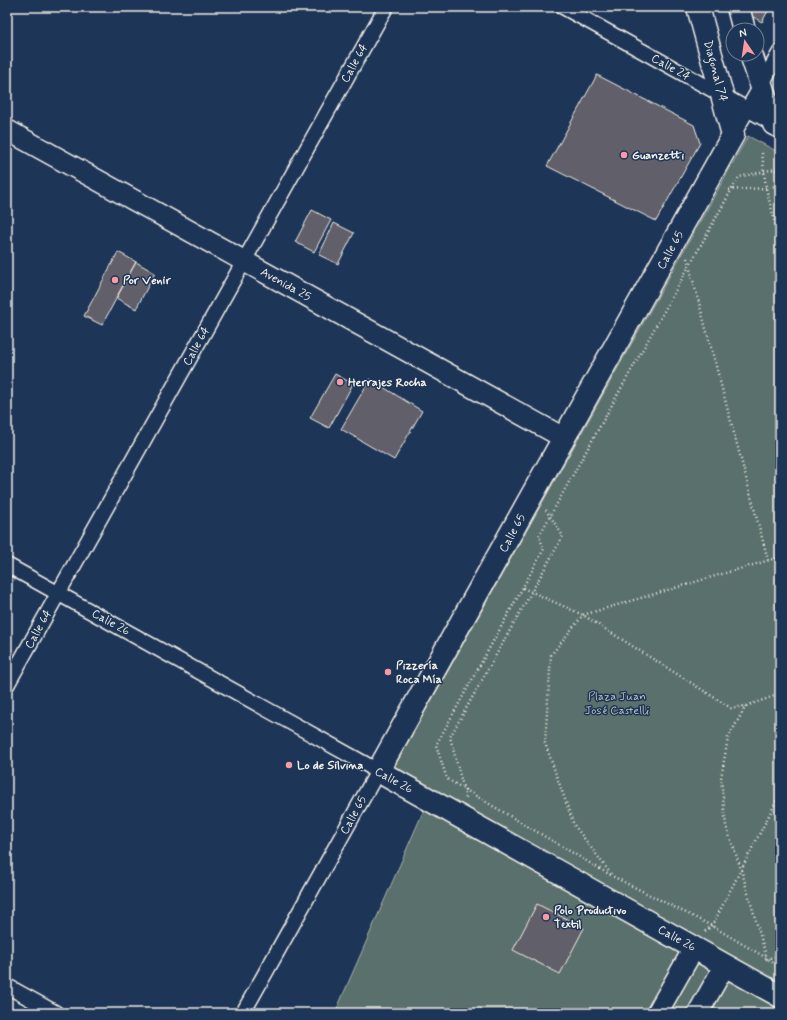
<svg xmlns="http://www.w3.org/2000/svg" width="787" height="1020" font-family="Mynerve,sans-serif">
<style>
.green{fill:#5a706c;stroke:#a7b0aa}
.building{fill:#605f6a;stroke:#f4f1e8}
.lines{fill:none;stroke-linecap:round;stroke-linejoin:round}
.street-casing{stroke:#f4f1e8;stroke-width:17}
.secondary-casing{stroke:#f4f1e8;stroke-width:23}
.primary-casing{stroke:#f4f1e8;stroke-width:25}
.path{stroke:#f4f1e8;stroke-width:2.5;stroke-dasharray:1 3;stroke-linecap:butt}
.street{stroke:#1d3557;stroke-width:14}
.secondary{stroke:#1d3557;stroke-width:20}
.primary{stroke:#1d3557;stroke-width:22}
.poi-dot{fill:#ff9aa2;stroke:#1d3557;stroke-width:1.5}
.labels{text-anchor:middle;stroke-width:3;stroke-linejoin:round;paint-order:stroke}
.street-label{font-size:12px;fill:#f4f1e8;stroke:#1d3557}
.poi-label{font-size:12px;font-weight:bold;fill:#f4f1e8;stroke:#1d3557;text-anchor:start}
.park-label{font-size:12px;fill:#bec4bd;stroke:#1d3557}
</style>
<rect width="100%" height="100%" fill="#1d3557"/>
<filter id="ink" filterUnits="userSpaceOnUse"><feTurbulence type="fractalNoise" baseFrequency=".025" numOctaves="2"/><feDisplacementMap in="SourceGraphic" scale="8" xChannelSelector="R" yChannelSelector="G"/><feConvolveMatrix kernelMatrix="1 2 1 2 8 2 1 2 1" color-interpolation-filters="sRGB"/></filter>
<g filter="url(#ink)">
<path class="green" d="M748 136 780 153V1013H335L433 789 394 767Z"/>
<path class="building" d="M744 7H770L762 22 746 13Z
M597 75 694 125 700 143 656 221 547 166Z
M312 210 331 220 314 252 295 242Z
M334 223 354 233 338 264 319 255Z
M118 252 136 262 102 325 84 316Z
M136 262 155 273 136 309 116 298Z
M335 374 353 384 329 428 310 418Z
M370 379 422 411 394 460 341 429Z
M537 904 584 928 560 974 513 950Z"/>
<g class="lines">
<g class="street-casing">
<path id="street" d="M563 7 774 124
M733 135 780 52
M7 565 378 771 243 1013
M7 685 386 7
M7 986 56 1013"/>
</g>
<g class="secondary-casing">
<path id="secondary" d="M7 130 564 438
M657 1013 694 948
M698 1013 725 965"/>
</g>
<g class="primary-casing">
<path id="primary" d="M698 7 733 135 378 771 780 996
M738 7 744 30
M751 54 774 124 780 127"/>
</g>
<path class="path" d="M762 153 766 188 780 241
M780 172 775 169 739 177 732 189 539 536 544 549 436 745 447 779 612 876 712 926 780 966
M725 190 766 188 780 185
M687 258 768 560
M523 588 583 615 731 708 746 706 780 694
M746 706 728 738 721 778 726 826 741 869 767 959 780 955
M466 798 450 737 563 536 546 510
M611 874 574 825 545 743 551 655 583 615 780 557
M705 931 712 926 780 794"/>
<use href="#street" class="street"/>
<use href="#secondary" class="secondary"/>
<use href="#primary" class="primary"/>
</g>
</g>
<g class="poi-dot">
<circle cx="624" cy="155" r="4"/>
<circle cx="115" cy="280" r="4"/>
<circle cx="340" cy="382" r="4"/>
<circle cx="388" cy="672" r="4"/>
<circle cx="289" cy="765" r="4"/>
<circle cx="546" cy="917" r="4"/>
</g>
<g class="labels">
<g class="street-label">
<text transform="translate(354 63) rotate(-61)" y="4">Calle 64</text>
<text transform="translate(671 67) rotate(29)" y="4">Calle 24</text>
<text transform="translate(716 71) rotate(75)" y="4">Diagonal 74</text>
<text transform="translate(670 250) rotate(-61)" y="4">Calle 65</text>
<text transform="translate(286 284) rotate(29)" y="4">Avenida 25</text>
<text transform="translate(196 346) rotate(-61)" y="4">Calle 64</text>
<text transform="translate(512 533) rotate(-61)" y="4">Calle 65</text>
<text transform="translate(111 622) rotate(29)" y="4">Calle 26</text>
<text transform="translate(38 629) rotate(-61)" y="4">Calle 64</text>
<text transform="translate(394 780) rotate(29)" y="4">Calle 26</text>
<text transform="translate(353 815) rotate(-61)" y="4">Calle 65</text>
<text transform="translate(677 938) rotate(29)" y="4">Calle 26</text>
</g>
<g class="poi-label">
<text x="632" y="159">Guanzetti</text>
<text x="123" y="284">Por Venir</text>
<text x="348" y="386">Herrajes Rocha</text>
<text x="396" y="669">Pizzería<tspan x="396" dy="14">Roca Mía</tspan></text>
<text x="297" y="769">Lo de Silvina</text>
<text x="554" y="914">Polo Productivo<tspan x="554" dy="14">Textil</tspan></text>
</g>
<g class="park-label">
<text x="617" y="700">Plaza Juan<tspan x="617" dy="14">José Castelli</tspan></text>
</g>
</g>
<rect width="787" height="1020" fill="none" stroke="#1d3557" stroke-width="24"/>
<rect x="12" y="12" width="763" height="996" fill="none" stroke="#f4f1e8" stroke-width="1.5" filter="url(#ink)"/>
<g transform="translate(745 42) rotate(347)"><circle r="19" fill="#1d3557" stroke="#738091"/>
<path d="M0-3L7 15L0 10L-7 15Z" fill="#ff9aa2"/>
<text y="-6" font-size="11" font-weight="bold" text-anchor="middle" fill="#f4f1e8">N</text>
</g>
</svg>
